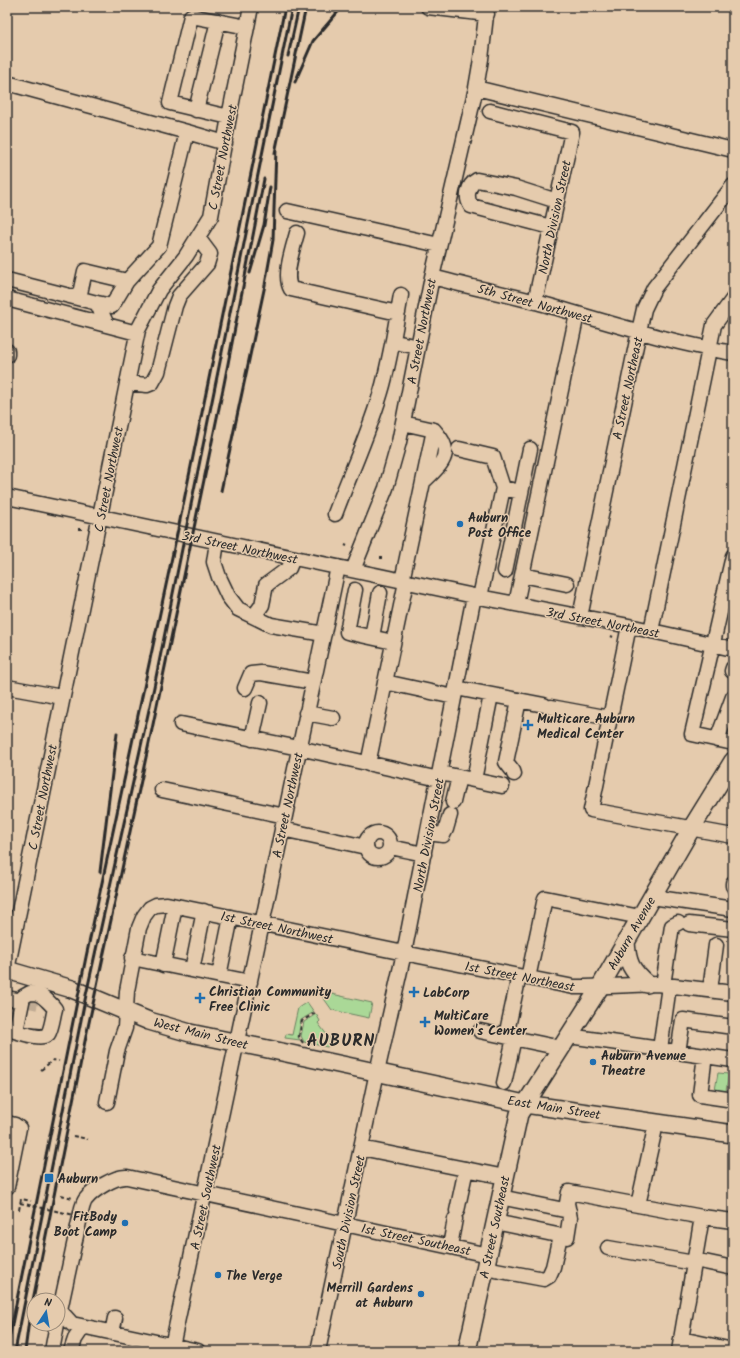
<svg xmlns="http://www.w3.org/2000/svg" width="740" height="1358" font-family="Kalam,sans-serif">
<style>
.green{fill:#aad897;stroke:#6a8261}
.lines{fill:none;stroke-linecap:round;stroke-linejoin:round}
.minor-tunnel{stroke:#c0ab93;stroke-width:14;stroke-dasharray:14 7;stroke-linecap:butt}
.minor-casing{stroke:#2b2b2b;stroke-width:17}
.major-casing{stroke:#2b2b2b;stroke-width:20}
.path{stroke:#2b2b2b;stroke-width:2;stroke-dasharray:4 3;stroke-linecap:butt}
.minor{stroke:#e5cbad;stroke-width:14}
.major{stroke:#e5cbad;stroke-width:17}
.rail{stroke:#2b2b2b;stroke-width:3}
.path-bridge{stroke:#2b2b2b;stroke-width:2;stroke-dasharray:4 3;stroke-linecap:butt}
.poi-dot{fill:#1f6fb2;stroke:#e5cbad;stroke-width:1.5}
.labels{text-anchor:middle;stroke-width:3;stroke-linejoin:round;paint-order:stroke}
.street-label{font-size:13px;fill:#2b2b2b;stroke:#e5cbad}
.poi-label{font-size:13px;font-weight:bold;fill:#2b2b2b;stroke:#e5cbad;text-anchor:start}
.district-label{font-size:17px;font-weight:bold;letter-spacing:1px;fill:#2b2b2b;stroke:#e5cbad}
</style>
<rect width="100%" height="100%" fill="#e5cbad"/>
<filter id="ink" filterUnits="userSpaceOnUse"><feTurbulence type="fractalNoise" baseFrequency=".025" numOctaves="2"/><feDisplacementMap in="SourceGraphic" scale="8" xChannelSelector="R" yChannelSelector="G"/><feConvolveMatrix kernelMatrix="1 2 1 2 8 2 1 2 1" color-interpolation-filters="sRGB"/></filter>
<g filter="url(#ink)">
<path class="green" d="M323 992 372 1003 369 1018 332 1010 320 993Z
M307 1002 314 1012 301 1020 298 1037 300 1040 285 1038 286 1034 292 1035 298 1008Z
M316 1014 320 1021 318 1023 333 1043 327 1047 304 1042 301 1036 304 1022Z
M718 1073 729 1074 726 1091 715 1090Z"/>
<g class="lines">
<path class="minor-tunnel" d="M29 1001 38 1003"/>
<g class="minor-casing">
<path id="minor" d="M428 7 487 14
M7 83 187 132
M476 88 733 150
M196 110 218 21
M490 111 572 132 535 302
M229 117 170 103 191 16 247 27
M287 211 439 245
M551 227 471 206C465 197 468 185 477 180L516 188 557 201
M297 233C293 248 283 276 291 289L398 313
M432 277C466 286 501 293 536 302 601 320 666 342 733 353
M7 280 97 303 107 325
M127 281 159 246 187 132 225 143
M401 295 393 340 395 342 418 347
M79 298 85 271 127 281 112 306 97 303
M7 299 137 333
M7 351V355
M127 383 147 385 152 383 158 372 175 306 179 296 207 264 210 254 198 238
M459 449 493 457 503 488
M423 482C433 472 451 459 443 443 441 438 437 434 434 430
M7 497 474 596 629 626 733 649
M335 514C351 471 371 429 383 385 387 370 390 354 393 340
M217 542 214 562 219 577 228 596 238 609 271 625 324 634
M733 556 692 734 733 743
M353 570 386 488 399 442 432 277 476 88 481 59 487 7
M505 571 530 449
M522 575 567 584
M402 581 434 430 403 423
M355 590 347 632 393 642
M480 597 503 488 521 492
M516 604 577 314
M254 616 262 605 266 585 289 568 293 558
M580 617 639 331 644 309 654 288 733 186
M629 626 591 810 733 836
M651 631 714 325 733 299
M372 637 380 593
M732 671 733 668
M385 682 454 697
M7 687 62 697
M245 688 251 674 261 673 313 682
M456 688 544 705
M551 707 610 718
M306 713 333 718
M181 724 299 748 439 779
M252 739 260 703
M717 740 733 697
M368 764 406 582
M440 773 502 786
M514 774 513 771 506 762 519 700
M474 780 491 695
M162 790 285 816
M453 802 459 777
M282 829 366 847
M366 845a12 12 0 1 1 24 0a12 12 0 1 1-24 0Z
M428 833 443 835 446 829 450 815
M390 847 424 854
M733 883V886
M652 897 733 909
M689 924 733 929
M132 958 250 982
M163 965 175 906
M7 970 138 330 159 290 186 256 211 216 229 117 251 7
M192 970 204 911
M219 976 231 917
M528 978 545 898 640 917
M663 985 672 926 678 923
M710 990 716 945
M7 998 22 1001
M7 1029C16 1031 42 1041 48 1034 52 1028 53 1015 55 1009 52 1005 44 997 40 995 37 993 33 993 30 993L23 997 16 1031
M480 1031 561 1048
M506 1036 519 976
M569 1036 660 1049 669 986
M670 1051 733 1060
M678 1052 683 1020 733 1027
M705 1055 700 1095 727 1099
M504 1083 514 1038
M107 1102 117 1051 125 1028 127 991 139 928 144 916 150 908 156 905 167 904 404 953 574 987H586L657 984 733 993
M7 1123 15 1125 19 1128 7 1187
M361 1148 505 1177
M500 1197 569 1211
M638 1205 654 1133
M457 1211 466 1169
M495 1222 567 1237 570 1218 567 1203 569 1192 702 1217 733 1221
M450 1246 455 1219
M608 1248 694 1263
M695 1260 733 1268
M485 1268 544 1279 549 1276 553 1267 560 1236
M60 1307 63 1314 72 1324 198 1351
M58 1319 82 1208C83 1205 84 1201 86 1199 93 1190 115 1176 127 1177L488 1255
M112 1333 115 1318
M681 1339 733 1350
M52 1351 57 1324
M71 1351 75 1339 83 1327
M171 1351 338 567
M318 1351 377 1072 404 953 474 596
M679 1351 702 1217"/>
</g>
<g class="major-casing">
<path id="major" d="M626 941C627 963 631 970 647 984
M7 970 72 989 149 1021 190 1033 263 1048 525 1104 733 1134
M467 1351 519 1114 600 987 691 829 733 761"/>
</g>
<path class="path" d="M78 529H82
M345 545 347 546
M381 559V556
M611 636 613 637
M303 1043 299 1037 302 1021 315 1013
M41 1070 53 1060 59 1061
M73 1136 88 1139
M61 1195 73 1198
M19 1210 21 1199 31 1201
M7 1311 9 1312"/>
<use href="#minor" class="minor"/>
<use href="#major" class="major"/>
<path class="rail" d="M288 56 299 7
M295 82 313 41 342 7
M275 153 306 7
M250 273 264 225 270 187
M221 491 265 285 273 240 276 148
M100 872 117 733
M7 1349 86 957 180 520 285 7
M15 1351 86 995 154 687 292 7
M25 1351 29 1320 85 1041 151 734 224 384 264 179"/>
<path class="path-bridge" d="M20 1203 97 1220"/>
</g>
</g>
<g class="poi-dot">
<circle cx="460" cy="524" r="4"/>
<path d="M526 719h4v4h4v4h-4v4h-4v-4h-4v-4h4z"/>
<path d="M412 986h4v4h4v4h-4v4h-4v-4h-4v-4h4z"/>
<path d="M198 992h4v4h4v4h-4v4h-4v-4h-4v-4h4z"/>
<path d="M423 1016h4v4h4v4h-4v4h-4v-4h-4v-4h4z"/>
<circle cx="593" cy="1062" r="4"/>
<rect x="44" y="1173" width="10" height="10" rx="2"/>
<circle cx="125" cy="1223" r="4"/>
<circle cx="218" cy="1275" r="4"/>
<circle cx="421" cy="1294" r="4"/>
</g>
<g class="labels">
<g class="street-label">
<text transform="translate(222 157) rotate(-79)" y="5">C Street Northwest</text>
<text transform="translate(554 217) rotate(-78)" y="5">North Division Street</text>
<text transform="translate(535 303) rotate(15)" y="5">5th Street Northwest</text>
<text transform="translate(421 331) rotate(-79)" y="5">A Street Northwest</text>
<text transform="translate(627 388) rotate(-78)" y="5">A Street Northeast</text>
<text transform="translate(108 479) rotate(-79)" y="5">C Street Northwest</text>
<text transform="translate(240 547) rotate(12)" y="5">3rd Street Northwest</text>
<text transform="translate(603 622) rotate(11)" y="5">3rd Street Northeast</text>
<text transform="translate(42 797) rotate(-79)" y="5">C Street Northwest</text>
<text transform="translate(287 805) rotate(-78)" y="5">A Street Northwest</text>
<text transform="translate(428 835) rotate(-79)" y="5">North Division Street</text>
<text transform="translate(277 927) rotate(12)" y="5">1st Street Northwest</text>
<text transform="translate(631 933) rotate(-60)" y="5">Auburn Avenue</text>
<text transform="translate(520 976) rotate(11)" y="5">1st Street Northeast</text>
<text transform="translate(201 1033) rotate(14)" y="5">West Main Street</text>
<text transform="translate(554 1107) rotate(9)" y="5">East Main Street</text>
<text transform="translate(205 1197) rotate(-78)" y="5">A Street Southwest</text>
<text transform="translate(348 1212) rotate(-78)" y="5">South Division Street</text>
<text transform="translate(494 1227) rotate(-78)" y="5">A Street Southeast</text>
<text transform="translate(416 1239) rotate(12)" y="5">1st Street Southeast</text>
</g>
<g class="poi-label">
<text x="468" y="522">Auburn<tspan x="468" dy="15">Post Office</tspan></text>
<text x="537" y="723">Multicare Auburn<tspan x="537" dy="15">Medical Center</tspan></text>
<text x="209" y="996">Christian Community<tspan x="209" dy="15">Free Clinic</tspan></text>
<text x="423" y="997">LabCorp</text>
<text x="434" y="1020">MultiCare<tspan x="434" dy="15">Women's Center</tspan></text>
<text x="601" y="1060">Auburn Avenue<tspan x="601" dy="15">Theatre</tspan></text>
<text x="58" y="1183">Auburn</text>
<text x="117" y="1221" text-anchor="end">FitBody<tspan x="117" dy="15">Boot Camp</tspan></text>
<text x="226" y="1280">The Verge</text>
<text x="413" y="1292" text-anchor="end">Merrill Gardens<tspan x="413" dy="15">at Auburn</tspan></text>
</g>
<g class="district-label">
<text x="341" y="1046">AUBURN</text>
</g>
</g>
<rect width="740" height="1358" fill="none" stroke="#e5cbad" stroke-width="24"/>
<rect x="12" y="12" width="716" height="1334" fill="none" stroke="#2b2b2b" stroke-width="1.5" filter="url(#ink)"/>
<g transform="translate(46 1312) rotate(12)"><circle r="19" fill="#e5cbad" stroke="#9b8b79"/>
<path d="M0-3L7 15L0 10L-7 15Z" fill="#1f6fb2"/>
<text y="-6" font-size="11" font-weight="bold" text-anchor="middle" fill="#2b2b2b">N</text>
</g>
</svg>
